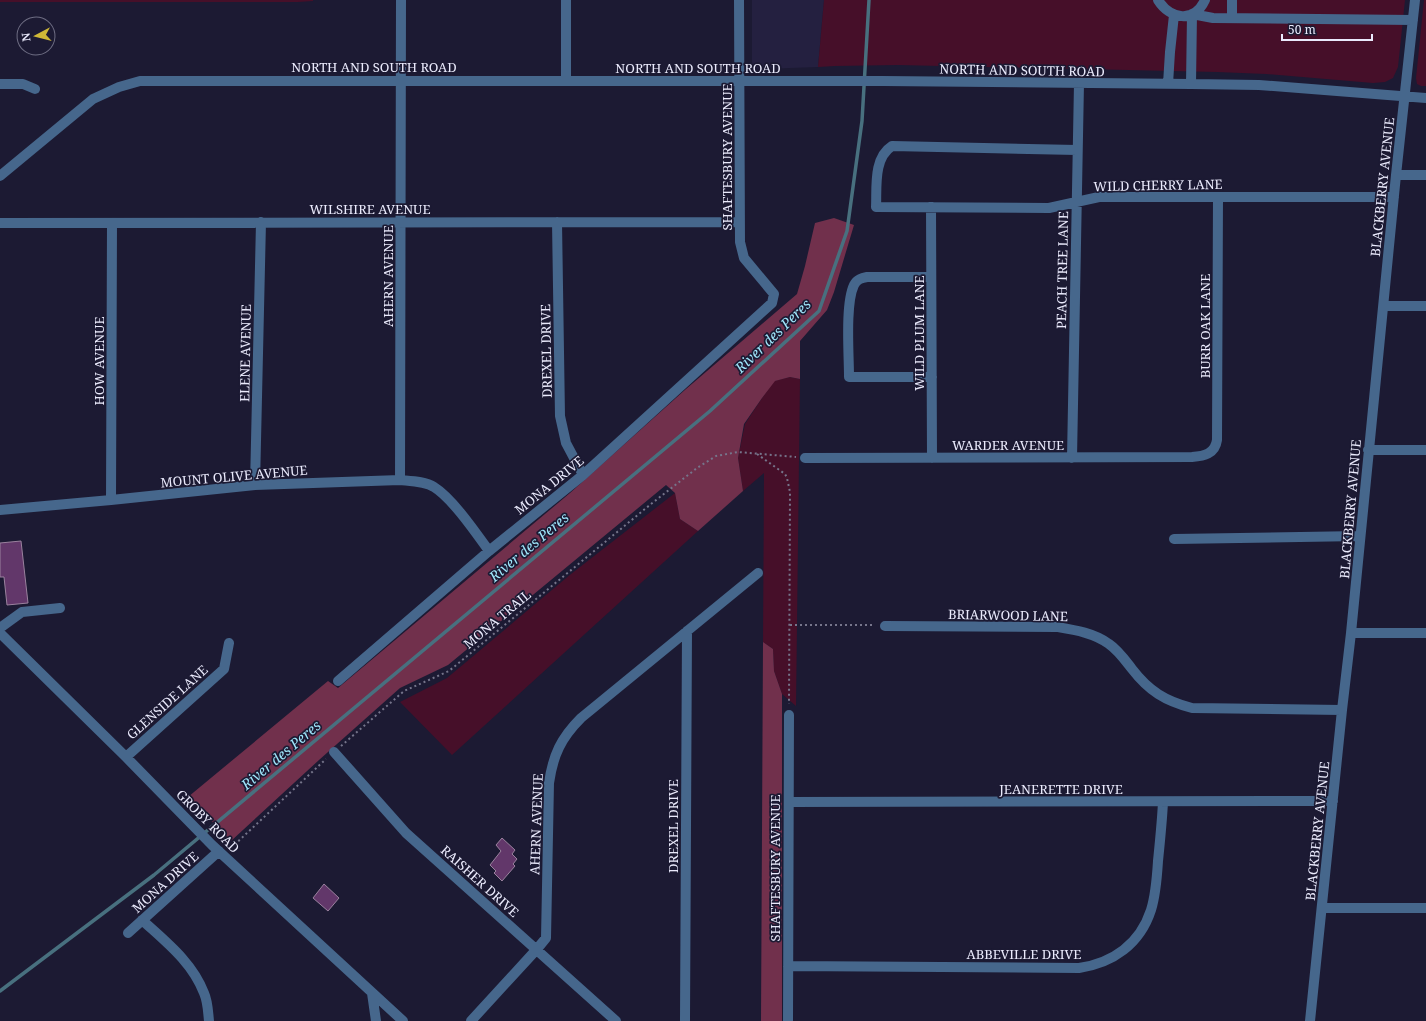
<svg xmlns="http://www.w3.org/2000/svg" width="1426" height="1021" font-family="'Noto Serif',serif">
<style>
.built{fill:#242040}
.green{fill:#460f29}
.forest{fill:#71304c}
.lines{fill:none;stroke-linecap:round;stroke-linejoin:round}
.stream{stroke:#48707f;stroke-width:3.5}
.building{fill:#62376a;stroke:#9a829e}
.path{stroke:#76758b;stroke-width:2;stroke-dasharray:2 3;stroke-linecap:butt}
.minor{stroke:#46678c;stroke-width:10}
.labels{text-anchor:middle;stroke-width:3.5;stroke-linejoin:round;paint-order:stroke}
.street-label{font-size:13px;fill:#eaeafc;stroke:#1c1a33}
.water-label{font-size:14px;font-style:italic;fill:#a0e7fc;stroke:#1c1a33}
</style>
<rect width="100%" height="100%" fill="#1c1a33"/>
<path class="built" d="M752 0H824L818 67 759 69 754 67 752 62Z"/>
<path class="green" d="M0 0H313V1L298 2H0Z
M824 0H1405L1398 67 1393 78 1385 82 1373 83 1266 74 1217 72 898 65 835 66 818 67Z
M1424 0H1426V86H1421L1417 84 1416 78Z
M790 377 800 379 796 706 782 694 774 671 773 649 763 642 764 473 743 491 738 458 745 424 762 398 774 381Z
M675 493 680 519 698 531 452 755 400 702 447 678 571 574Z"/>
<path class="forest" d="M834 218 854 225 834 292 827 310 800 341V379L790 377 775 381 762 398 744 424 738 458 743 491 698 531 680 519 675 493 666 485 448 665 400 688 319 760 231 841 188 797 328 681 338 688 570 493 686 389 797 294 805 266 815 223Z
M763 642 773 649 774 671 782 694V1021H761Z"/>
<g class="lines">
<path class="stream" d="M0 991 154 875 710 411 819 311 847 231 862 121 869 0"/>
</g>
<path class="building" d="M21 541 28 603 7 605 4 577H0V543Z
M502 838 515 850 512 854 517 859 513 864 515 866 502 881 494 873 496 871 490 865 501 851 496 845Z
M324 884 339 898 328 911 313 898Z"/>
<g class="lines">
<path class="path" d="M757 454 785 474 787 478 790 492 789 704
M790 625H875
M341 746 404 691 449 671 651 504 697 468 716 456 738 452 796 457
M231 848 326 759"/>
<path class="minor" d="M1158 0C1170 19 1194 24 1205 0
M1192 14 1213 18 1413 20
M1232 18V0
M566 81V0
M0 84H23L35 89
M1168 84 1170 52 1174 15
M1191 84 1192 14
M1077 150 892 146C873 158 877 188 876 207L1049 208 1099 197H1394
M1396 175H1426
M0 176 93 99 119 87 140 81H883L1191 84 1259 85 1426 98
M931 207 932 458
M557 222 560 416 566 443 583 475
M0 223 740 222
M931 277H867C862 278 857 279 854 285 845 304 849 354 849 377H932
M1384 306H1426
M1368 450H1426
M805 458 1192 457C1204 456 1215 454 1217 440L1218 197
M1072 458 1079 83
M400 480 401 0
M255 485 261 222
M111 500 112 223
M0 510 111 500 255 485 400 480C411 481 425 481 434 487 452 498 476 533 489 551
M1174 539 1360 536
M885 626 1057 627C1075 630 1094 633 1109 644 1118 650 1125 660 1132 669 1149 691 1165 701 1192 708L1342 710
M0 628 22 612 60 608
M0 633 126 757 212 845 403 1021
M1351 633H1426
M338 681 489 551 583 475 772 303 774 294 744 258 740 242 739 0
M334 752 406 833 616 1021
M126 757 224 669 229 643
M789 802 1333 801
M1322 908H1426
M142 920C166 942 192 962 204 993 208 1002 208 1012 209 1021
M128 933 219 851
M788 966 1079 968C1113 963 1140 944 1151 910 1156 894 1157 877 1158 861 1160 841 1162 822 1163 802
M372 993 376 1021
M471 1021 537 949 546 938 549 783C553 755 561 738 581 718L758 573
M685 1021 687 631
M788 1021 789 715
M1310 1021 1342 710 1351 633 1396 175 1415 0"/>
</g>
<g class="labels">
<g class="street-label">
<text x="374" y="72">NORTH AND SOUTH ROAD</text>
<text x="698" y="73">NORTH AND SOUTH ROAD</text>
<text transform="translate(1022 70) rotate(1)" y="5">NORTH AND SOUTH ROAD</text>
<text transform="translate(727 157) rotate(-90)" y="5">SHAFTESBURY AVENUE</text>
<text transform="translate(1158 185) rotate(-1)" y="5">WILD CHERRY LANE</text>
<text transform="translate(1382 187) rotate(-84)" y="5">BLACKBERRY AVENUE</text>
<text x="370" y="214">WILSHIRE AVENUE</text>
<text transform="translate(1062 270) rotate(-89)" y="5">PEACH TREE LANE</text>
<text transform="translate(388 276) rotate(-90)" y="5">AHERN AVENUE</text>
<text transform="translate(1205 326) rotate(-90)" y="5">BURR OAK LANE</text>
<text transform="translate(919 333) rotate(-90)" y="5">WILD PLUM LANE</text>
<text transform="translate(546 351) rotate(-91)" y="5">DREXEL DRIVE</text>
<text transform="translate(245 353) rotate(-89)" y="5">ELENE AVENUE</text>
<text transform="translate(99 361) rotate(-90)" y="5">HOW AVENUE</text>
<text x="1008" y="450">WARDER AVENUE</text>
<text transform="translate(234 476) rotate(-5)" y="5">MOUNT OLIVE AVENUE</text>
<text transform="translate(549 485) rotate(-39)" y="5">MONA DRIVE</text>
<text transform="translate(1350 509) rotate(-85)" y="5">BLACKBERRY AVENUE</text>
<text transform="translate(1008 615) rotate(1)" y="5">BRIARWOOD LANE</text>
<text transform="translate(497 619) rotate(-40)" y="5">MONA TRAIL</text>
<text transform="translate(167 702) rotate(-42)" y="5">GLENSIDE LANE</text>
<text x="1061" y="794">JEANERETTE DRIVE</text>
<text transform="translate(208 821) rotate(45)" y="5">GROBY ROAD</text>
<text transform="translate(536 824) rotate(-88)" y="5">AHERN AVENUE</text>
<text transform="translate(673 826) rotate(-90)" y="5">DREXEL DRIVE</text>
<text transform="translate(1317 831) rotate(-84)" y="5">BLACKBERRY AVENUE</text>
<text transform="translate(775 868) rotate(-90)" y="5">SHAFTESBURY AVENUE</text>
<text transform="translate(480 881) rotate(42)" y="5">RAISHER DRIVE</text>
<text transform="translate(165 882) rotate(-42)" y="5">MONA DRIVE</text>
<text x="1024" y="959">ABBEVILLE DRIVE</text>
</g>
<g class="water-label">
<text transform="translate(773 336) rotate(-44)" y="5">River des Peres</text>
<text transform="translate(529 547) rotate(-40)" y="5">River des Peres</text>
<text transform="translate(281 755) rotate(-40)" y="5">River des Peres</text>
</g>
</g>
<g transform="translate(36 36) rotate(263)"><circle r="19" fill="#1c1a33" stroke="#6e6d83"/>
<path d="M0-3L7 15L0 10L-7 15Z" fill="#cfb837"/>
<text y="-6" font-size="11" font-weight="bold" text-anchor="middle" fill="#eaeafc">N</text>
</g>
<path d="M1282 34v6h90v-6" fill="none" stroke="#eaeafc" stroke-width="2"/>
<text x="1288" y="34" font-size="12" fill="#eaeafc" stroke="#1c1a33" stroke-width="3" paint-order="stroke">50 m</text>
</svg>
